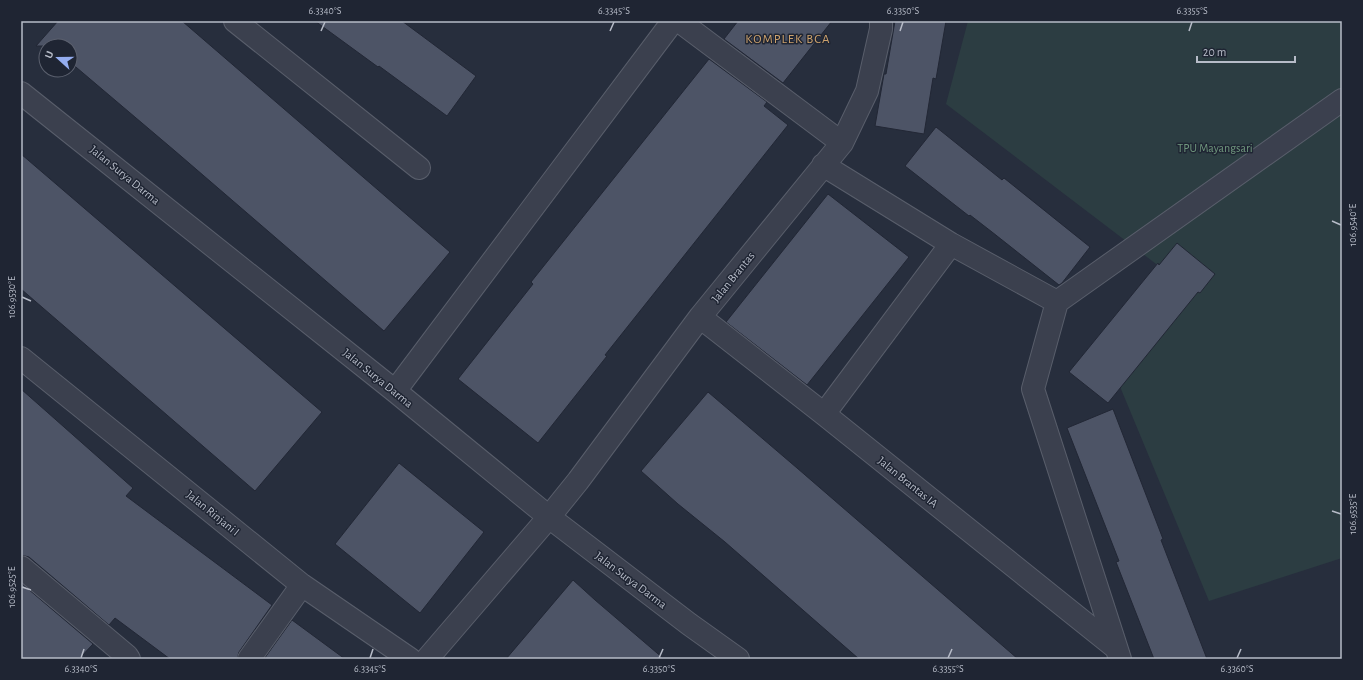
<svg xmlns="http://www.w3.org/2000/svg" width="1363" height="680" font-family="'Alegreya Sans',sans-serif">
<style>
.green{fill:#2c3d42}
.building{fill:#4d5466;stroke:#222735}
.lines{fill:none;stroke-linecap:round;stroke-linejoin:round}
.minor-casing{stroke:#595e6b;stroke-width:24}
.minor{stroke:#3b404e;stroke-width:22}
.ticks{fill:none;stroke:#b7bcc8;stroke-width:1.5}
.labels{text-anchor:middle;stroke-width:3;stroke-linejoin:round;paint-order:stroke}
.park-label{font-size:12px;fill:#70987e;stroke:#1f2533}
.street-label{font-size:12px;fill:#b7bcc8;stroke:#1f2533}
.neighbourhood-label{font-size:13px;letter-spacing:1px;fill:#cda26d;stroke:#1f2533}
.neatline{fill:none;stroke:#b7bcc8;stroke-width:1.5}
.ticks-label{font-size:10px;text-anchor:middle;fill:#b7bcc8}
</style>
<rect width="100%" height="100%" fill="#272e3d"/>
<path class="green" d="M968 21H1342V558L1209 601 1116 377 1189 289 946 104Z"/>
<path class="building" d="M58 21H182L450 252 384 331 175 151 70 62V46H36Z
M315 21H402L476 76 447 116 379 66 378 67Z
M738 21H832L783 83 724 39Z
M895 21H946L936 79 933 78 924 134 875 126 884 74H886Z
M709 59 767 102 764 106 788 125 605 355 607 356 538 443 458 379 533 284 531 282Z
M936 127 1002 180 1004 178 1090 247 1062 283 1059 285 992 232 970 215 969 216 905 166Z
M21 154 322 412 255 491 21 289Z
M828 194 909 257 807 385 726 322Z
M1177 243 1215 274 1200 293 1198 292 1108 403 1069 372 1158 263 1159 265Z
M21 389 133 488 126 496 272 605 239 652 237 659H170L115 618 109 625 29 557 21 555Z
M708 392 797 468 1018 659H859L725 542 678 504 641 471Z
M1113 409 1163 539 1161 540 1207 659H1154L1116 562 1119 561 1067 428Z
M399 463 484 532 420 613 335 544Z
M573 580 595 600 664 659H506Z
M21 583 93 644 79 659H21Z
M292 620 345 659H264Z"/>
<g class="lines">
<g class="minor-casing">
<path id="minor" d="M235 21 419 168
M679 21 842 143
M21 93 395 391 549 517 689 624 738 659
M823 165 951 244 1057 302 1033 389 1120 659
M1057 302 1342 100
M700 317 824 414 1116 648
M21 358 302 585 410 659
M395 391 673 21
M824 414 951 244
M21 567 127 656 129 659
M249 659 302 585
M427 659 549 517 578 481 700 317 842 143 867 91 881 29V21"/>
</g>
<use href="#minor" class="minor"/>
</g>
<path class="ticks" d="M321 31 325 22M610 31 614 22M900 31 903 22M1189 31 1192 22M1332 221 1341 225M22 297 31 301M1332 511 1341 514M22 587 31 590M81 658 84 649M370 658 373 649M659 658 663 649M948 658 952 649M1237 658 1241 649"/>
<g class="labels">
<g class="park-label">
<text x="1215" y="152">TPU Mayangsari</text>
</g>
<g class="street-label">
<text transform="translate(125 175) rotate(39)" y="4">Jalan Surya Darma</text>
<text transform="translate(733 277) rotate(-51)" y="4">Jalan Brantas</text>
<text transform="translate(378 378) rotate(39)" y="4">Jalan Surya Darma</text>
<text transform="translate(908 482) rotate(39)" y="4">Jalan Brantas IA</text>
<text transform="translate(213 513) rotate(39)" y="4">Jalan Rinjani I</text>
<text transform="translate(631 580) rotate(37)" y="4">Jalan Surya Darma</text>
</g>
<g class="neighbourhood-label">
<text x="788" y="43">KOMPLEK BCA</text>
</g>
</g>
<rect width="1363" height="680" fill="none" stroke="#1f2533" stroke-width="44"/>
<g transform="translate(58 58) rotate(291)"><circle r="19" fill="#1f2533" stroke="#5c616f"/>
<path d="M0-3L7 15L0 10L-7 15Z" fill="#94adf0"/>
<text y="-6" font-size="11" font-weight="bold" text-anchor="middle" fill="#b7bcc8">U</text>
</g>
<path d="M1197 56v6h98v-6" fill="none" stroke="#b7bcc8" stroke-width="2"/>
<text x="1203" y="56" font-size="12" fill="#b7bcc8" stroke="#1f2533" stroke-width="3" paint-order="stroke">20 m</text>
<rect x="22" y="22" width="1319" height="636" class="neatline"/>
<g class="ticks-label">
<text x="325" y="14">6.3340°S</text>
<text x="614" y="14">6.3345°S</text>
<text x="903" y="14">6.3350°S</text>
<text x="1192" y="14">6.3355°S</text>
<text transform="translate(1352 225) rotate(-90)" y="4">106.9540°E</text>
<text transform="translate(11 297) rotate(-90)" y="4">106.9530°E</text>
<text transform="translate(1352 514) rotate(-90)" y="4">106.9535°E</text>
<text transform="translate(11 587) rotate(-90)" y="4">106.9525°E</text>
<text x="81" y="672">6.3340°S</text>
<text x="370" y="672">6.3345°S</text>
<text x="659" y="672">6.3350°S</text>
<text x="948" y="672">6.3355°S</text>
<text x="1237" y="672">6.3360°S</text>
</g>
</svg>
